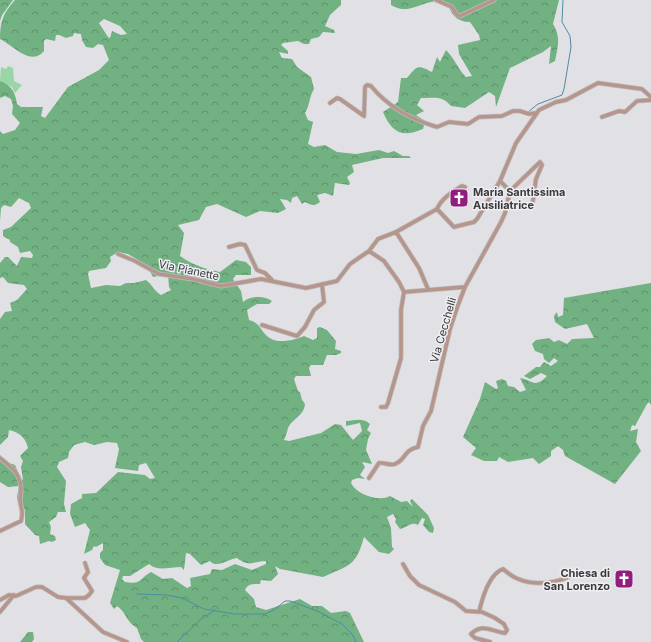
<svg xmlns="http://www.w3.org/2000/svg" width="651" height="642" font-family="Inter,sans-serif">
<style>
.grass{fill:#9ad5a8}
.forest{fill:url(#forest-crowns);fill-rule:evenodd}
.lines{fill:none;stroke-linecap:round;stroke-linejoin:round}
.stream{stroke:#4e8ca0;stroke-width:1}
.street-casing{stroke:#bcbcc0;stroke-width:5}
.street{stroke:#b6958a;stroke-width:3.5}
.labels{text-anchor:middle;stroke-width:3;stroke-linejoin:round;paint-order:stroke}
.poi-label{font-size:11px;font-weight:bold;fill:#3b3b3d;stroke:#eeeef2;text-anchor:start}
.street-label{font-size:11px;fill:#3b3b3d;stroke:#eeeef2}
</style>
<defs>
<pattern id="forest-crowns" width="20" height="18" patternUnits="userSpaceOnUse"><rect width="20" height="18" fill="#72b182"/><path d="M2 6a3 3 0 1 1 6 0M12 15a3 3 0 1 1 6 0" fill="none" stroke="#5f916c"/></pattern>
</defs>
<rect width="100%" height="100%" fill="#e1e1e5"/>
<path class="grass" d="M8 66 13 68 14 81 22 85 15 93 12 87 0 81 1 67 6 69Z"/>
<path class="forest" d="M0 0H13L2 15 0 21Z
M15 0H341V5L330 15 325 26 334 30 335 33 323 32 319 37 311 39 309 44H304L298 41 283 43 281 45 288 51V54L279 52 282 58 292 59 297 67 311 77 314 89C309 97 310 105 305 113L308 120 313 122 308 144 314 147 325 145 337 152 356 154 379 150 388 153 394 151 403 156H409L411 158H383L352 165 354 172 347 177 350 183 349 185 335 183 333 196 325 193 317 195 320 202C313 207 312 205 305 202L302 204 297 196 292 198 291 203 287 200 280 199 286 209 278 213 260 211 246 217 217 204 206 207 199 220 178 225 184 233 180 256C193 265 205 269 220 272L236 260 246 262 251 267V275H236L233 279 241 291 243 302C250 296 264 295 272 301L269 304H257L247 310 249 320C259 323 259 327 265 334 274 345 292 341 304 336L313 340 317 338V328L320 327 327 330 336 341 335 349 341 351V353L336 355H327L323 365H311L309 368 311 376H296L294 379 298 391 300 392 302 400 305 404C304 416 293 418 288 428 287 432 286 436 284 440L289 441 321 433 335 424 341 425 353 440 362 431 360 423 346 426V421C355 421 361 417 370 424L367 430 371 433 368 439 366 450 372 464 362 462 365 467 360 475 365 479 358 478 352 480 351 483C357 495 379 502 390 496L401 502 407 501 413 507 410 501 412 499 428 515 434 528 433 533 429 532 423 525 425 519 422 518 418 525C411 521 407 528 400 529L395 522 396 519 393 514 387 517 391 528 392 547 394 549 389 554 379 552 364 537C356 566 350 565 323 577L280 569 275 566 278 574 271 581 261 580 260 584C254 584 248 583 245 590L254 599 256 607 266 610 300 599 312 606H322L331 613 346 611 350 613 364 642H144L141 639 137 628C127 623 126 612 117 606L114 609 110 603 120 570 105 565 100 558V553L103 550V543L96 547 94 546 92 550 84 554 90 530 85 523 75 527 70 514 71 504 82 498V494L96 493 118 472 145 475 150 479 155 478 146 463 139 465 138 471 115 468 119 449 117 443 107 442 94 445 85 442 74 445 69 452 68 458 59 462 57 467 66 481 64 504 66 512H58L56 517 49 522 51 527 50 534 55 536 56 540 52 542 49 541 40 544 39 536 35 535 25 524V511L21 500 22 489 14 468 0 457V455L9 463 15 465 21 479 23 480 21 467 23 461 20 456 28 448C26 438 19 432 9 430L8 437 0 445V319L5 312 12 311 10 303 17 300 27 289 24 285 8 283 3 277 0 278V263L5 257H8L17 266 21 257 32 258 33 255 30 251 20 253 18 247 10 242V240L3 236V230L11 227 31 208 29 203 19 198 11 207 4 205 1 208 0 221V131L3 134 15 130 20 123 12 114 13 106 11 99 5 96 0 98V81C11 85 15 91 17 104L21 107H43L41 116 45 118 68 87 99 70 109 60 103 45 98 44 93 48 86 47 82 40 81 34 74 33 73 36 66 38 59 35H56L55 41 46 39 44 41V51C30 67 13 45 0 39 0 22 3 13 15 0ZM104 19 120 26 127 34 121 35 112 31 110 38 108 37 99 23ZM118 252 128 254 138 260 147 266 153 277 168 274 169 287 171 290 161 295C153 290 153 285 146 280L134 283H126L120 286 106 285 91 288 88 274 89 271 106 268 111 261 110 257ZM186 553 190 554 201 565 210 561C217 569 228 559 237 558 250 568 253 561 266 561V564L252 570 235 564 222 570 212 569 210 574 190 578 191 586 187 588 172 578 163 579 151 572C139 579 141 585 125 582L122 579 123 576H130L149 564C158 572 169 567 181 567L184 570Z
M391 0H559L553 24C561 37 558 46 555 61L549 64 551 46 543 52 510 68 496 107 495 96 489 92 465 108 451 106C442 95 434 98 421 98L417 105 424 111 416 115 425 121 423 129C402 138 392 133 383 112L398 102 401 78H407C417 66 417 64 432 72L437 57 440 62 446 50C455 59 458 69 466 77L472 76 459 54 458 45 480 40 479 35 470 22C455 21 452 15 447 2 442 2 436 1 431 2 414 6 407 14 391 5Z
M651 283V405L649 402 647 404 635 426 632 425 630 431 638 429 636 442 641 451 615 484 565 456 563 450 558 446 551 451V456L539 464 533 458 508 462 499 457 497 461H484L471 455 476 448 463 437 480 399 485 382 496 389 498 388 496 381 502 379 506 381 508 386 514 387 520 392 526 390 520 378C533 380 534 389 547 376L541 373 530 379 524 376 536 367H540L544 362 551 366 558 361 554 358 549 363 544 359 543 354 535 351 532 344 536 340 549 338 554 342 559 340 567 344 572 339 594 338 587 324 565 329 555 322 554 316 557 312 558 317 563 315 564 298Z
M0 459C11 469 20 473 20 490 20 494 19 498 20 503L18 502 17 497 19 486 8 487 0 482Z
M28 632H33L34 639 32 642H20Z"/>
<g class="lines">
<path class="stream" d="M528 112 538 104 562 95 564 89 571 47 570 36 562 22 563 0
M137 594 166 595 182 598 204 609 235 614H265L274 610 285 601H290L317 611 342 624 352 634 356 642
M177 642 200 620 215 610"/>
<g class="street-casing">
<path id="street" d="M436 0 452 7 457 15 460 16 494 0
M330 103 337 98 340 99 364 116 365 87 367 85 371 86C388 107 410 119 437 127L449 122 468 124 479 117 502 116 513 111H520L529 114 536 113
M602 117 619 111 625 112 637 101 651 100
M510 191 540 162 542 165 536 179 532 207
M437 209C441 199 452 192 462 186L465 187
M396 232 419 268 428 289
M229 247 240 244 245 245 257 270 265 273 272 280
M369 251 378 239 396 232 437 209 454 227 474 222 477 219 500 181 516 143 539 110 556 102 566 100 598 83 642 89 651 97
M118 254 135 261 159 274 193 279 221 286 261 279 306 288 337 281 350 264 369 251 384 261 399 282 404 292 465 287
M262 325 297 336 305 327 314 310 324 302 322 284
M381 407H386L388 403 401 358V310L404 292
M0 458C12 468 21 473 21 491 21 494 20 497 20 500 21 510 24 510 21 521L0 531
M369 478 379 463C384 462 390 466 395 464 406 460 403 450 418 447L423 426 431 411 450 329 458 305 465 287 501 222 505 213 510 191 500 181
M403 564 410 576 419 585 455 602 466 611 482 612 495 618 504 624 507 630 505 633C492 632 483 622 471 634L475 638 490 642
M66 598 103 632 127 642
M0 600 9 595 16 596 36 587H42L58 597 66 598H85L89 595 92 591 84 578 88 572 85 563
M0 612 14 595
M479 612C482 599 489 574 503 569 507 572 511 576 516 578 535 587 559 583 577 573"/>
</g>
<use href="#street" class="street"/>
</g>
<defs>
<g id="church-square" transform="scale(1)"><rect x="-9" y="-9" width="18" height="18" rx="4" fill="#911e7e" stroke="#eeeef2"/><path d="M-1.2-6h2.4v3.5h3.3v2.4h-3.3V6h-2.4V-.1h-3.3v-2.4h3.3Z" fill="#fff"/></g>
</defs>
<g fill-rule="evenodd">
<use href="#church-square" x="459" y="198"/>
<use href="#church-square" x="624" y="579"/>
</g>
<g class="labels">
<g class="poi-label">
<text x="473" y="196">Maria Santissima<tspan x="473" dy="13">Ausiliatrice</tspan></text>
<text x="610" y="577" text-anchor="end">Chiesa di<tspan x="610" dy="13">San Lorenzo</tspan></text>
</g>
<g class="street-label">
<text transform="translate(189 270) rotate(12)" y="4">Via Pianette</text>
<text transform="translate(443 330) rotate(-74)" y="4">Via Cecchelli</text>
</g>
</g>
</svg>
